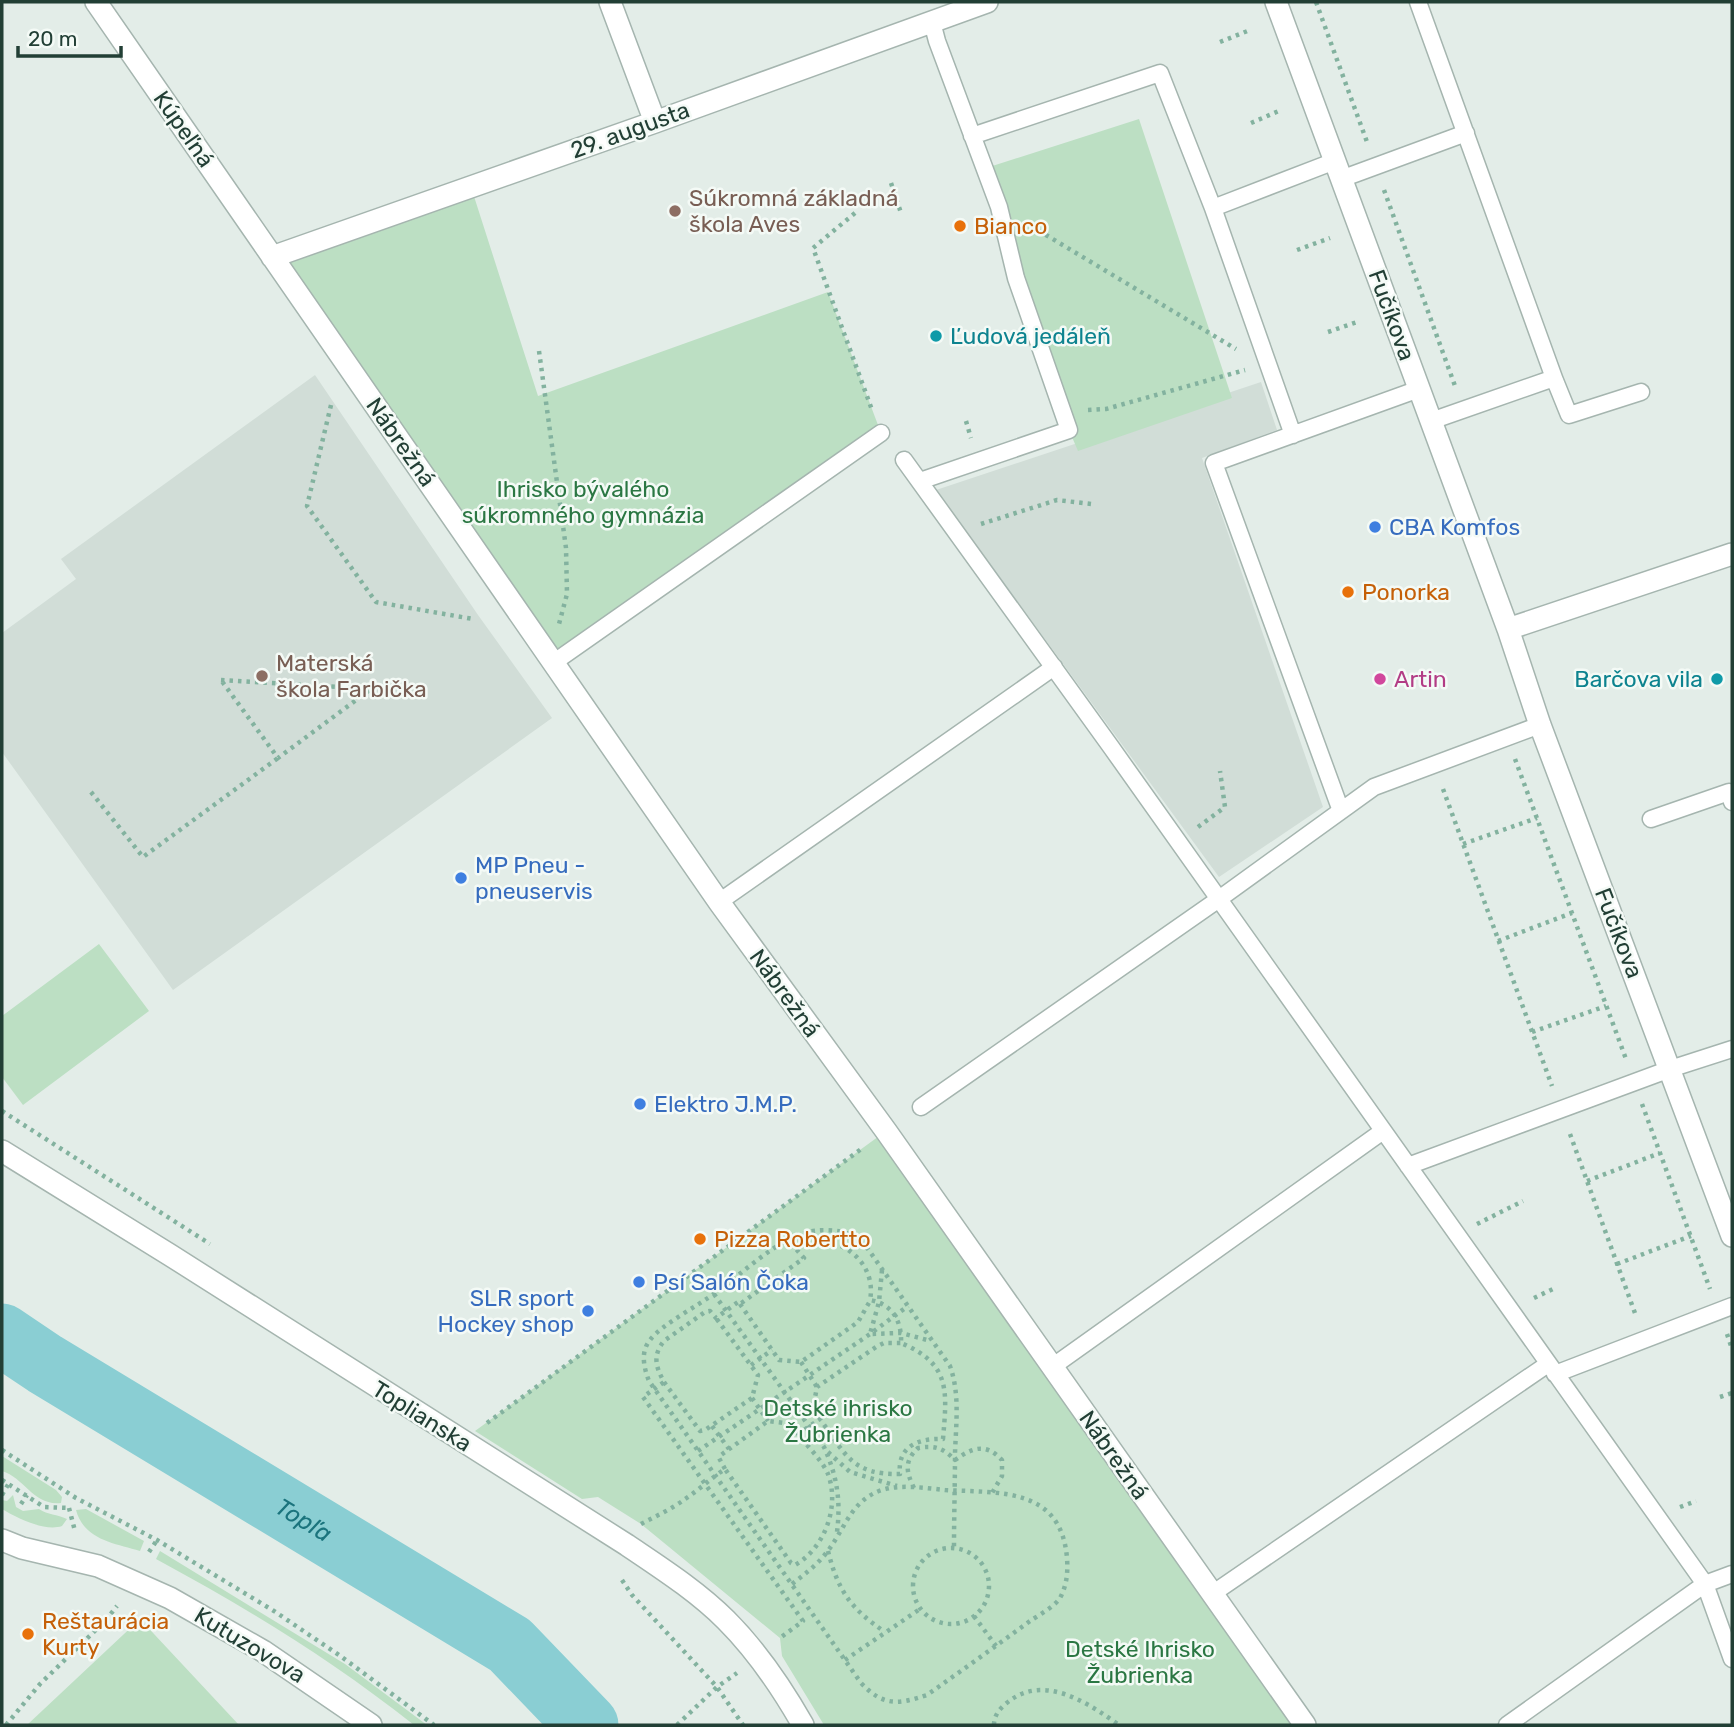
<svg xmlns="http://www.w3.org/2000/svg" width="1734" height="1727" font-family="Rubik,sans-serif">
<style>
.built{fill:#d1ddd7}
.green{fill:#bcdfc3}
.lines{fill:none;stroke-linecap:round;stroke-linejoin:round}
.river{stroke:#8aced3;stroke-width:63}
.service-casing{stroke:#a5b5af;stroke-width:19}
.minor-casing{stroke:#a5b5af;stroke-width:24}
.path{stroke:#83b29f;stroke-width:4.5;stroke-dasharray:3.5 5;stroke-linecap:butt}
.service{stroke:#fff;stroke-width:16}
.minor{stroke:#fff;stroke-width:21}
.education-dot{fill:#8d6e63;stroke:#f4faf6;stroke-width:2.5}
.food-dot{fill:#e8710a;stroke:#f4faf6;stroke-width:2.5}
.culture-dot{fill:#0f9aa8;stroke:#f4faf6;stroke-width:2.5}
.shop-dot{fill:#3f7fe0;stroke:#f4faf6;stroke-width:2.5}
.hotel-dot{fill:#d1479c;stroke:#f4faf6;stroke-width:2.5}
.labels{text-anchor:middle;stroke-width:5;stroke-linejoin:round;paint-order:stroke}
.street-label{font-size:23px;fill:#223f35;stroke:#f4faf6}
.education-label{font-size:23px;fill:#785e54;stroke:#f4faf6;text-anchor:start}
.food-label{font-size:23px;fill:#c56008;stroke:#f4faf6;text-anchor:start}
.culture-label{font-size:23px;fill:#0d838f;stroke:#f4faf6;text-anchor:start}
.park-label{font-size:23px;fill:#2b7743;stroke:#f4faf6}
.shop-label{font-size:23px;fill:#366cbe;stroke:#f4faf6;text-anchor:start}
.hotel-label{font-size:23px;fill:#b23c85;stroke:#f4faf6;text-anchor:start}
.water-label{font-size:24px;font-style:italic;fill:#1b747d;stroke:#f4faf6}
</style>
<rect width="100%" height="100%" fill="#e3ede8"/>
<path class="built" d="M315 375 478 615 552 718 173 990 2 752V633L76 579 61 559Z
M1261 382 1277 430 1202 458 1323 807 1219 877 936 490Z"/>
<path class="green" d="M1139 119 1232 398 1078 451 1069 430 983 169Z
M471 187 538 396 828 292 881 433 553 663 272 257Z
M99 944 149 1011 23 1105 2 1077V1016Z
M886 1131 1305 1725H824L782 1656 780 1638 641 1524 598 1497 582 1499 475 1431Z
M2 1456 56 1490 62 1497 61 1503C33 1506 25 1478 2 1471Z
M13 1495 16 1507 23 1511 39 1509C48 1515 57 1514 67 1519L62 1526C45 1532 17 1518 2 1509V1500L7 1501Z
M86 1509 144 1541 140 1551C114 1543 84 1540 76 1510Z
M160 1551 345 1664 427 1725H414C330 1659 250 1610 156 1559Z
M140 1619 239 1725H27Z"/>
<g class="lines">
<path class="river" id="s1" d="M2 1335 45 1364 510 1645 587 1725"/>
<g class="service-casing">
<path id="service" d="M1418 2 1554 378
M972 136 1160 73 1213 208 1335 161
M1341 179 1466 133
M1213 208 1293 435
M1431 421 1554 378 1569 415 1641 392
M904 460 1111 747 1705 1584 1732 1659
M920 481 1069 430 1016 278 999 207 937 41 932 22
M553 663 881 433
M1341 811 1214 463 1419 389
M1651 819 1729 792 1732 802
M719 902 1054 667
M921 1107 1219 899 1374 787 1540 725
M1408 1166 1670 1069 1732 1049
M1052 1367 1383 1131
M1555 1374 1732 1306
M1212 1594 1548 1364
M1507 1725 1705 1584 1732 1574"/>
</g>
<g class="minor-casing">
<path id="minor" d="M96 2 719 902 886 1131 1305 1725
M610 2 655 122
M1276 2 1508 629 1540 725 1732 1236
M272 257 655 122 987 2
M1508 629 1732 554
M2 1151 170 1255 627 1545C661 1568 697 1591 726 1620 757 1651 782 1688 803 1725
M2 1540 22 1548 98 1566 170 1598 263 1651 371 1725"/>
</g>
<path class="path" d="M1316 2 1367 142
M1220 42 1250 30
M1251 123 1281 110
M891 183 901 213
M1384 190 1455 386
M855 213 813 248 872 410
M1031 226 1236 349
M1297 250 1330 238
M1328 332 1360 321
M539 351 566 548 567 594 559 624
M331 405 307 506 376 602 473 619
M1088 410 1106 409 1245 370
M966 421 971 438
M981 524 1057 500 1091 504
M221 680 371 689 278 758Z
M1515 759 1626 1059
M1443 789 1552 1086
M91 792 143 857 278 758
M1198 827 1225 807 1220 771
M1463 844 1537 818
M1498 941 1572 913
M1532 1032 1606 1006
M1642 1104 1710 1289
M2 1111 210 1244
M1570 1134 1636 1316
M1587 1181 1660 1153
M1477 1224 1523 1201
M1617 1264 1691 1236
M882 1270 879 1302 870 1334 901 1333 931 1341
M714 1294 824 1447C837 1476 841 1500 837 1532
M1534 1298 1555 1288
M740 1304 779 1360 801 1362 858 1322 870 1301
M1727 1334 1732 1349
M801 1362 817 1387
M751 1365 772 1350
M664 1382 700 1431 705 1430 752 1398 758 1375 716 1318
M1720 1397 1732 1393
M752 1398 768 1421
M820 1419 813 1408 817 1387 876 1347 884 1343H901
M487 1423 864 1147
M712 1426 729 1449
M2 1450 76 1498 157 1540 274 1611 339 1655 434 1725
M698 1451 870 1334 908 1306
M828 1452 850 1472 897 1486
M725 1469 719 1458 721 1455 768 1421 792 1424 798 1434
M2 1480 44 1507 69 1508
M914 1488C906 1472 904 1461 918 1448 935 1445 943 1448 955 1460 972 1448 985 1442 1002 1460V1476L992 1493
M2 1495 9 1483
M21 1504 27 1495
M1680 1507 1696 1501
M69 1508 75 1531
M641 1524C656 1516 672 1509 685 1499 699 1490 711 1478 725 1469L791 1563 795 1565C825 1548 840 1506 828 1474 822 1460 807 1446 798 1434L820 1419C846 1455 852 1475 900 1474 897 1446 919 1438 943 1439 947 1391 951 1364 901 1343 902 1322 893 1304 870 1300 878 1259 832 1227 796 1249L804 1258 740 1304 738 1302 716 1318 710 1311 705 1312 664 1341C652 1356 656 1367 664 1382L643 1397 803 1621 780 1638
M913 1586a38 38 0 1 1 76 0a38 38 0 1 1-76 0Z
M828 1551C838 1591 851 1609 885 1632
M149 1552 157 1540
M622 1580 632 1595 717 1687 743 1725
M792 1584C805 1574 817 1565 827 1552 845 1529 851 1500 882 1490 901 1484 925 1488 945 1490 1000 1493 1061 1487 1067 1558 1068 1572 1067 1585 1060 1598 1054 1607 1039 1615 1030 1621 996 1646 961 1671 927 1695 897 1705 883 1706 861 1683L649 1381C644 1368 640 1352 650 1340 662 1324 698 1306 715 1293 739 1276 777 1240 804 1233 816 1229 839 1229 851 1235 857 1238 863 1245 868 1249L950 1366C960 1394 956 1424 955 1453 955 1484 954 1516 954 1547
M974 1616 996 1646
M845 1660 920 1609
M6 1725 40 1684 105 1621 117 1606
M677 1725 717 1687 737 1673
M994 1725C994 1715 1000 1708 1008 1702 1044 1673 1088 1703 1119 1725"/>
<use href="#service" class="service"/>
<use href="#minor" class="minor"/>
</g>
<g class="education-dot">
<circle cx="675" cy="211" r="7"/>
<circle cx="262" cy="676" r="7"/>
</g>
<g class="food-dot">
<circle cx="960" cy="226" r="7"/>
<circle cx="1348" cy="592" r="7"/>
<circle cx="700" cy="1239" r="7"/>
<circle cx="28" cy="1634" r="7"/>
</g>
<g class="culture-dot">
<circle cx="936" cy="336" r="7"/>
<circle cx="1717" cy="679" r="7"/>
</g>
<g class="shop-dot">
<circle cx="1375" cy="527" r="7"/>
<circle cx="461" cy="878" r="7"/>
<circle cx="640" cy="1104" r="7"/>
<circle cx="639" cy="1282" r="7"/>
<circle cx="588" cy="1311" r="7"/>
</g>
<circle class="hotel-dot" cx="1380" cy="679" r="7"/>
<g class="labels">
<g class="street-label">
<text transform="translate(184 129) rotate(55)" y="8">Kúpeľná</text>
<text transform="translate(630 130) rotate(-20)" y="8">29. augusta</text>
<text transform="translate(1392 315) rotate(70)" y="8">Fučíkova</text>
<text transform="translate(401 442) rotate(55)" y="8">Nábrežná</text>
<text transform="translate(1619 933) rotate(69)" y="8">Fučíkova</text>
<text transform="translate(785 993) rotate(54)" y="8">Nábrežná</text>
<text transform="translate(422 1416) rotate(32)" y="8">Toplianska</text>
<text transform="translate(1114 1455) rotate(55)" y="8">Nábrežná</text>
<text transform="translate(250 1645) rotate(31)" y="8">Kutuzovova</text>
</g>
<g class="education-label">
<text x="689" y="206">Súkromná základná<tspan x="689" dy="26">škola Aves</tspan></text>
<text x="276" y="671">Materská<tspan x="276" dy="26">škola Farbička</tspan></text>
</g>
<g class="food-label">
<text x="974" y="234">Bianco</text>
<text x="1362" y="600">Ponorka</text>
<text x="714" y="1247">Pizza Robertto</text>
<text x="42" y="1629">Reštaurácia<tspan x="42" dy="26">Kurty</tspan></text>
</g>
<g class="culture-label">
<text x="950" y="344">Ľudová jedáleň</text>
<text x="1703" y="687" text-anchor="end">Barčova vila</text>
</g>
<g class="park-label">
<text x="583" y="497">Ihrisko bývalého<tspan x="583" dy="26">súkromného gymnázia</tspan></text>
<text x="838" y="1416">Detské ihrisko<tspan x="838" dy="26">Žubrienka</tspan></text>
<text x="1140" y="1657">Detské Ihrisko<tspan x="1140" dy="26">Žubrienka</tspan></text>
</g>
<g class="shop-label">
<text x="1389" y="535">CBA Komfos</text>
<text x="475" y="873">MP Pneu -<tspan x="475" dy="26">pneuservis</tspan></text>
<text x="654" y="1112">Elektro J.M.P.</text>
<text x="653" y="1290">Psí Salón Čoka</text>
<text x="574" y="1306" text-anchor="end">SLR sport<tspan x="574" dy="26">Hockey shop</tspan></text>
</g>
<g class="hotel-label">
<text x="1394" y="687">Artin</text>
</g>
<g class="water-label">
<text dy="8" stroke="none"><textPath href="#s1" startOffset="354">Topľa</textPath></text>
</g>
</g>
<rect width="1734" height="1727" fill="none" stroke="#223f35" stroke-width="7"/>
<path d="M18 46v10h103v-10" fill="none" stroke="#223f35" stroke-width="3.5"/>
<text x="28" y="46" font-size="21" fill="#223f35" stroke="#f4faf6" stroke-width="5" paint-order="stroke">20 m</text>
</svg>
